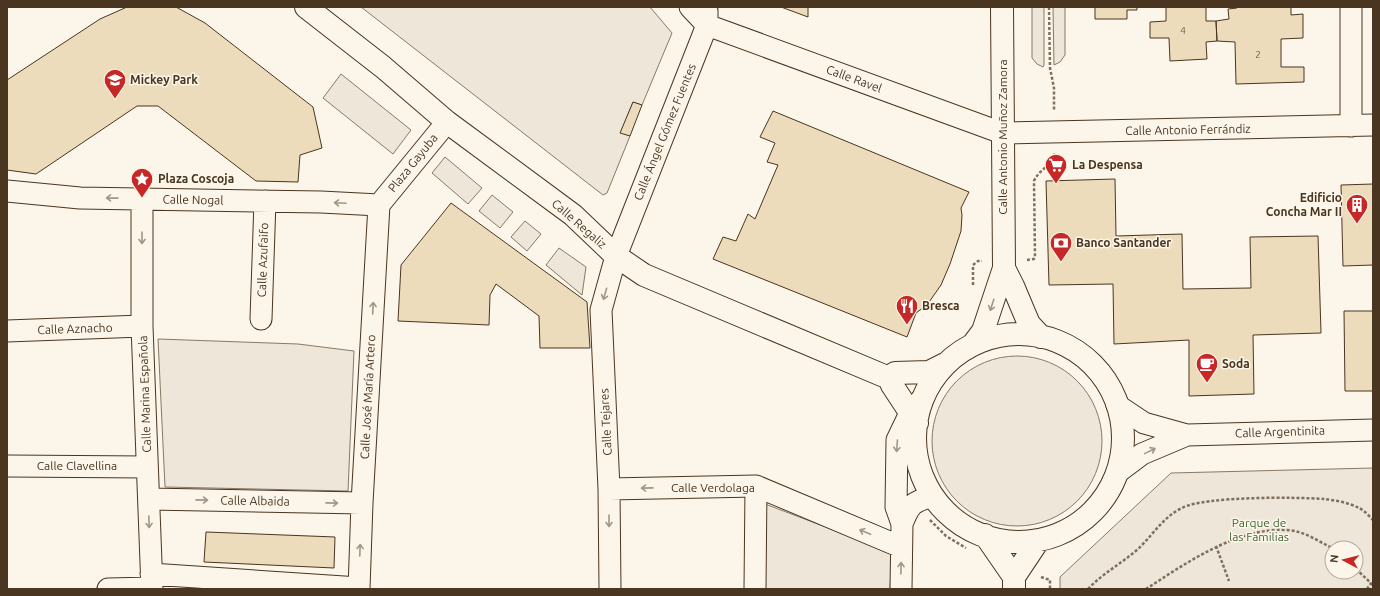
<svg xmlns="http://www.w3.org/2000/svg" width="1380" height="596" font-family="Ubuntu,sans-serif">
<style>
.green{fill:#ede6d9;stroke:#887966;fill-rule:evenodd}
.building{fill:#ecdcbc;stroke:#4a3520}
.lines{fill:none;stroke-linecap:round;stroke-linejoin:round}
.street-casing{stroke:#4a3520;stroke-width:23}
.secondary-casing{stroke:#4a3520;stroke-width:24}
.path{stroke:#7f6f5c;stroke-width:2.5;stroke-dasharray:3 2;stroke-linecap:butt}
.street{stroke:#fbf6e9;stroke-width:21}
.secondary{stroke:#fbf6e9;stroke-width:22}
.oneway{stroke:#a29684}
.labels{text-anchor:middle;stroke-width:3;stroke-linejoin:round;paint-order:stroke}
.number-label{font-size:10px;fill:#725f47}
.street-label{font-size:12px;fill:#4a3520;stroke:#fbf6e9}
.poi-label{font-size:12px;font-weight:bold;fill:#4a3520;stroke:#fbf6e9;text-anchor:start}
.park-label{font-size:12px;fill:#436837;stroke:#fbf6e9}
</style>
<rect width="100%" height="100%" fill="#fbf6e9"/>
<path class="green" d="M361 7H650L672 33 642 105 633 102 621 132 630 136 607 193 603 195Z
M1032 7H1044V65L1043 67 1037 64 1032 58Z
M1053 7H1065V55L1060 62 1054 65Z
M341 74 411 130 393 154 323 98Z
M445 157 482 188 468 204 432 173Z
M492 195 513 212 500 228 479 211Z
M525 221 541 234 527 251 511 237Z
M559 248 586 267 582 295 546 265Z
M158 339 298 344 354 351 348 491 165 487Z
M932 441a85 85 0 1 1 170 0a85 85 0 1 1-170 0Z
M1373 468V589H1060V577L1171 473ZM1332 548H1356V572H1332Z
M765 504 892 552 890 589H764Z"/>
<path class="building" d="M127 7H176L205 23 313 107 322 148 300 155 298 182 256 181 158 106H137L36 174 7 170V80L100 19Z
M781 7H808V17Z
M1095 7H1137V10H1127V19H1095Z
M1166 7H1206V21H1216L1217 41 1206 42 1207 59 1170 61 1169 38H1150V22L1166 21Z
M1237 7H1291V15L1303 14V38L1281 39V67H1304V82L1236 84 1235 42 1217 41 1216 21 1229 19 1228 9 1237 8Z
M633 102 642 105 630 136 620 133Z
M773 111 969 192 961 208 962 215 961 231 950 264 941 285 927 305 916 313 907 337 713 259 723 237 736 241 748 214 755 219 778 165 767 162 775 143 760 137Z
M1115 179 1116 236 1182 234 1183 289 1251 288 1250 237 1318 236 1321 333 1253 335 1254 394 1189 396V340L1114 344 1113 284 1049 285 1046 181Z
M1373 184V265L1343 266 1341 185Z
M451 203 587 302 590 348H540L539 316 496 284 490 295 489 325 398 321 401 265Z
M1344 311H1373V391H1345Z
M206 532 335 537 334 568 204 562Z"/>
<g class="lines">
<g class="street-casing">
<path id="street" d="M690 7 707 25 1002 133 1373 125
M1351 7V126
M7 191 80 198 321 202 379 205
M142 199V326L152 589
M379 205 447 122
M261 319 265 201
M7 331 142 326
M1117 405 1144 423 1187 435 1373 430
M7 466 147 467
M1118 472 1142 454 1187 435
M609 489 756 486 901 547
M149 499 362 503
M902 524C910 504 912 502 933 496
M151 574 359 588
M108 589 152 588
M359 589 362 503 379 205
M610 589 609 489 601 310 616 256 707 25V11
M755 589 756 486
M901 589 902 524 896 507 897 440 910 413 921 400"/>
</g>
<g class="secondary-casing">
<path id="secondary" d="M306 7 383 67 447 122 573 215 616 256 644 275 889 378 892 385 917 423
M1004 268 1013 286 1029 324 1041 337
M915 438a104 104 0 1 1 208 0a104 104 0 1 1-208 0Z
M974 343 983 331 1004 268 1002 7
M889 378 895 373 929 372 945 364
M985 535 1014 577V589
M1014 577 1038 541"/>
</g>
<path class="path" d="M1049 7 1050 68 1054 88V110
M1027 260 1034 259 1035 257 1034 181C1039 169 1053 166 1054 153
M973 285V265L978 261H982
M930 520 946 536 966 548
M1216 546 1229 581
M1356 569 1373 585
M1041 577 1050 580V589
M1088 589C1103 573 1121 564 1138 549 1153 535 1163 517 1182 508 1205 496 1295 497 1324 499 1334 500 1350 503 1359 508 1364 510 1369 516 1373 520
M1146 589C1186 563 1238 527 1287 530 1304 531 1318 541 1332 548
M1367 589 1371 583"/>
<use href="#street" class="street"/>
<use href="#secondary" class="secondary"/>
</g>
<defs><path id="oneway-shaft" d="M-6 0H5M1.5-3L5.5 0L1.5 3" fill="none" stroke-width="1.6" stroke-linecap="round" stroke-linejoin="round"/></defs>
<g class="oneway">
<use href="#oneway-shaft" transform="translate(112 198) rotate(-179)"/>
<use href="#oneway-shaft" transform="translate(340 203) rotate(-177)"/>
<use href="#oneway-shaft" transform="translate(142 238) rotate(90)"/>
<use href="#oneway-shaft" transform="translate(605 294) rotate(106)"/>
<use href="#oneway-shaft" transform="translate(992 305) rotate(108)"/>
<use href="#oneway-shaft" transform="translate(373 308) rotate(-87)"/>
<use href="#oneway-shaft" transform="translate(897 446) rotate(94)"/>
<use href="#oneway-shaft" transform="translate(1150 451) rotate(-26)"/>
<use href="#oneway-shaft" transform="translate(647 488) rotate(179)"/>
<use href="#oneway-shaft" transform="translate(202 500) rotate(1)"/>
<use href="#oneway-shaft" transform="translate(332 503) rotate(1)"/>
<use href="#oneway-shaft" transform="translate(609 521) rotate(90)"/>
<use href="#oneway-shaft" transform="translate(149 522) rotate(88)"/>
<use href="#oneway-shaft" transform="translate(865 532) rotate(-157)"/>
<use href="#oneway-shaft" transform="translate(360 550) rotate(-88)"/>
<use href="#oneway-shaft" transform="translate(901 568) rotate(-89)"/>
</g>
<defs>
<g id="school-pin" transform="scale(1.15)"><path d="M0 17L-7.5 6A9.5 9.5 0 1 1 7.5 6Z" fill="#c62828" stroke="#fbf6e9"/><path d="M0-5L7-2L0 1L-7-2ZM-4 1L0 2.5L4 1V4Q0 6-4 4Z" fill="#fff"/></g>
<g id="supermarket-pin" transform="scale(1.15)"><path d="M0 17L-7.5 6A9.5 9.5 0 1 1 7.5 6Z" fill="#c62828" stroke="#fbf6e9"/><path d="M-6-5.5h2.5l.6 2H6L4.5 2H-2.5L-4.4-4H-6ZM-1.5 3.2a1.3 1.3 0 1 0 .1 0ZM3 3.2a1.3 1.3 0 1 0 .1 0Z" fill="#fff"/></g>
<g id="sight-pin" transform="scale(1.15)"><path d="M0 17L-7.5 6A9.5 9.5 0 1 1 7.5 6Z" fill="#c62828" stroke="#fbf6e9"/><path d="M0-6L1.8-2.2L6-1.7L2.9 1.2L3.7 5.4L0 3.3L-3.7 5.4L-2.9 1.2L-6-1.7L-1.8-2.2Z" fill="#fff"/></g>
<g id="building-pin" transform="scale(1.15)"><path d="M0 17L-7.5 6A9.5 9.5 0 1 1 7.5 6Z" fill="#c62828" stroke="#fbf6e9"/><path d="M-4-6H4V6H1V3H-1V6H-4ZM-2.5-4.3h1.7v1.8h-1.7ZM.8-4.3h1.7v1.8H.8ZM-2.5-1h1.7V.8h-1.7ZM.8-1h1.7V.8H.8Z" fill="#fff"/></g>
<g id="bank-pin" transform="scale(1.15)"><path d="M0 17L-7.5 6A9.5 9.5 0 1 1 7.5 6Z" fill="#c62828" stroke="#fbf6e9"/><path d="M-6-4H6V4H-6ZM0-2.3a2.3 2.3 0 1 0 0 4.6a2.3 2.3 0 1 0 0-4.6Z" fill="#fff"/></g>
<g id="restaurant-pin" transform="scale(1.15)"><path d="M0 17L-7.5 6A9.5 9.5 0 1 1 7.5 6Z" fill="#c62828" stroke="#fbf6e9"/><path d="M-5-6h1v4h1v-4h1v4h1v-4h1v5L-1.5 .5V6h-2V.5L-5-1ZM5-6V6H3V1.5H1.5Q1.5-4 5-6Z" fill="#fff"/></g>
<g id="cafe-pin" transform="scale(1.15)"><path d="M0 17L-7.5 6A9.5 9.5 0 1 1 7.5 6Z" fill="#c62828" stroke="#fbf6e9"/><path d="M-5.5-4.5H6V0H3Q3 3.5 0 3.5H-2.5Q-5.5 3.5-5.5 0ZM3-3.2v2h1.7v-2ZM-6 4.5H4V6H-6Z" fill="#fff"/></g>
</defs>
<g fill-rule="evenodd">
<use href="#school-pin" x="115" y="80"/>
<use href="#supermarket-pin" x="1056" y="165"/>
<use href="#sight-pin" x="142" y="179"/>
<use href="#building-pin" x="1357" y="205"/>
<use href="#bank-pin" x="1061" y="243"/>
<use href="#restaurant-pin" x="907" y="306"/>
<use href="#cafe-pin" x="1207" y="364"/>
</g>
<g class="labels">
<g class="number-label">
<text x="1183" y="34">4</text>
<text x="1258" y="58">2</text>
</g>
<g class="street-label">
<text transform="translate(854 79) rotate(20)" y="4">Calle Ravel</text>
<text transform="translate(1188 130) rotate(-1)" y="4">Calle Antonio Ferrándiz</text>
<text transform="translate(665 132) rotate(-68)" y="4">Calle Ángel Gómez Fuentes</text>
<text transform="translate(1003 137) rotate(-90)" y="4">Calle Antonio Muñoz Zamora</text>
<text transform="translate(413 163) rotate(-51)" y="4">Plaza Gayuba</text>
<text transform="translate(193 200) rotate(1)" y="4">Calle Nogal</text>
<text transform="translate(579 224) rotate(41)" y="4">Calle Regaliz</text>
<text transform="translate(263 260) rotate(-88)" y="4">Calle Azufaifo</text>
<text transform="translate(75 329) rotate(-2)" y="4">Calle Aznacho</text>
<text transform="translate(145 394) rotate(-92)" y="4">Calle Marina Española</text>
<text transform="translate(368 397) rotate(-87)" y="4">Calle José María Artero</text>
<text transform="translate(606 422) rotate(-93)" y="4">Calle Tejares</text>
<text transform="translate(1280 432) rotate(-2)" y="4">Calle Argentinita</text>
<text x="77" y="470">Calle Clavellina</text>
<text x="713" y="492">Calle Verdolaga</text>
<text transform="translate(255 501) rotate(1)" y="4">Calle Albaida</text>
</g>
<g class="poi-label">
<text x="130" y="84">Mickey Park</text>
<text x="1072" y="169">La Despensa</text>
<text x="158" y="183">Plaza Coscoja</text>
<text x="1342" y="202" text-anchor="end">Edificio<tspan x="1342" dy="14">Concha Mar II</tspan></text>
<text x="1076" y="247">Banco Santander</text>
<text x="922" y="310">Bresca</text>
<text x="1222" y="368">Soda</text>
</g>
<g class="park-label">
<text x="1259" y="527">Parque de<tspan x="1259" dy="14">las Familias</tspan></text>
</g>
</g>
<rect width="1380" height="596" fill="none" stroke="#4a3520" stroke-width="16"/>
<g transform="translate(1344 560) rotate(277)"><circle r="19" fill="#fbf6e9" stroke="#b4a999"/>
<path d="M0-3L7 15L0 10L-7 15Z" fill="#c62828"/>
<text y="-6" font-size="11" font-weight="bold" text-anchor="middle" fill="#4a3520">N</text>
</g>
</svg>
